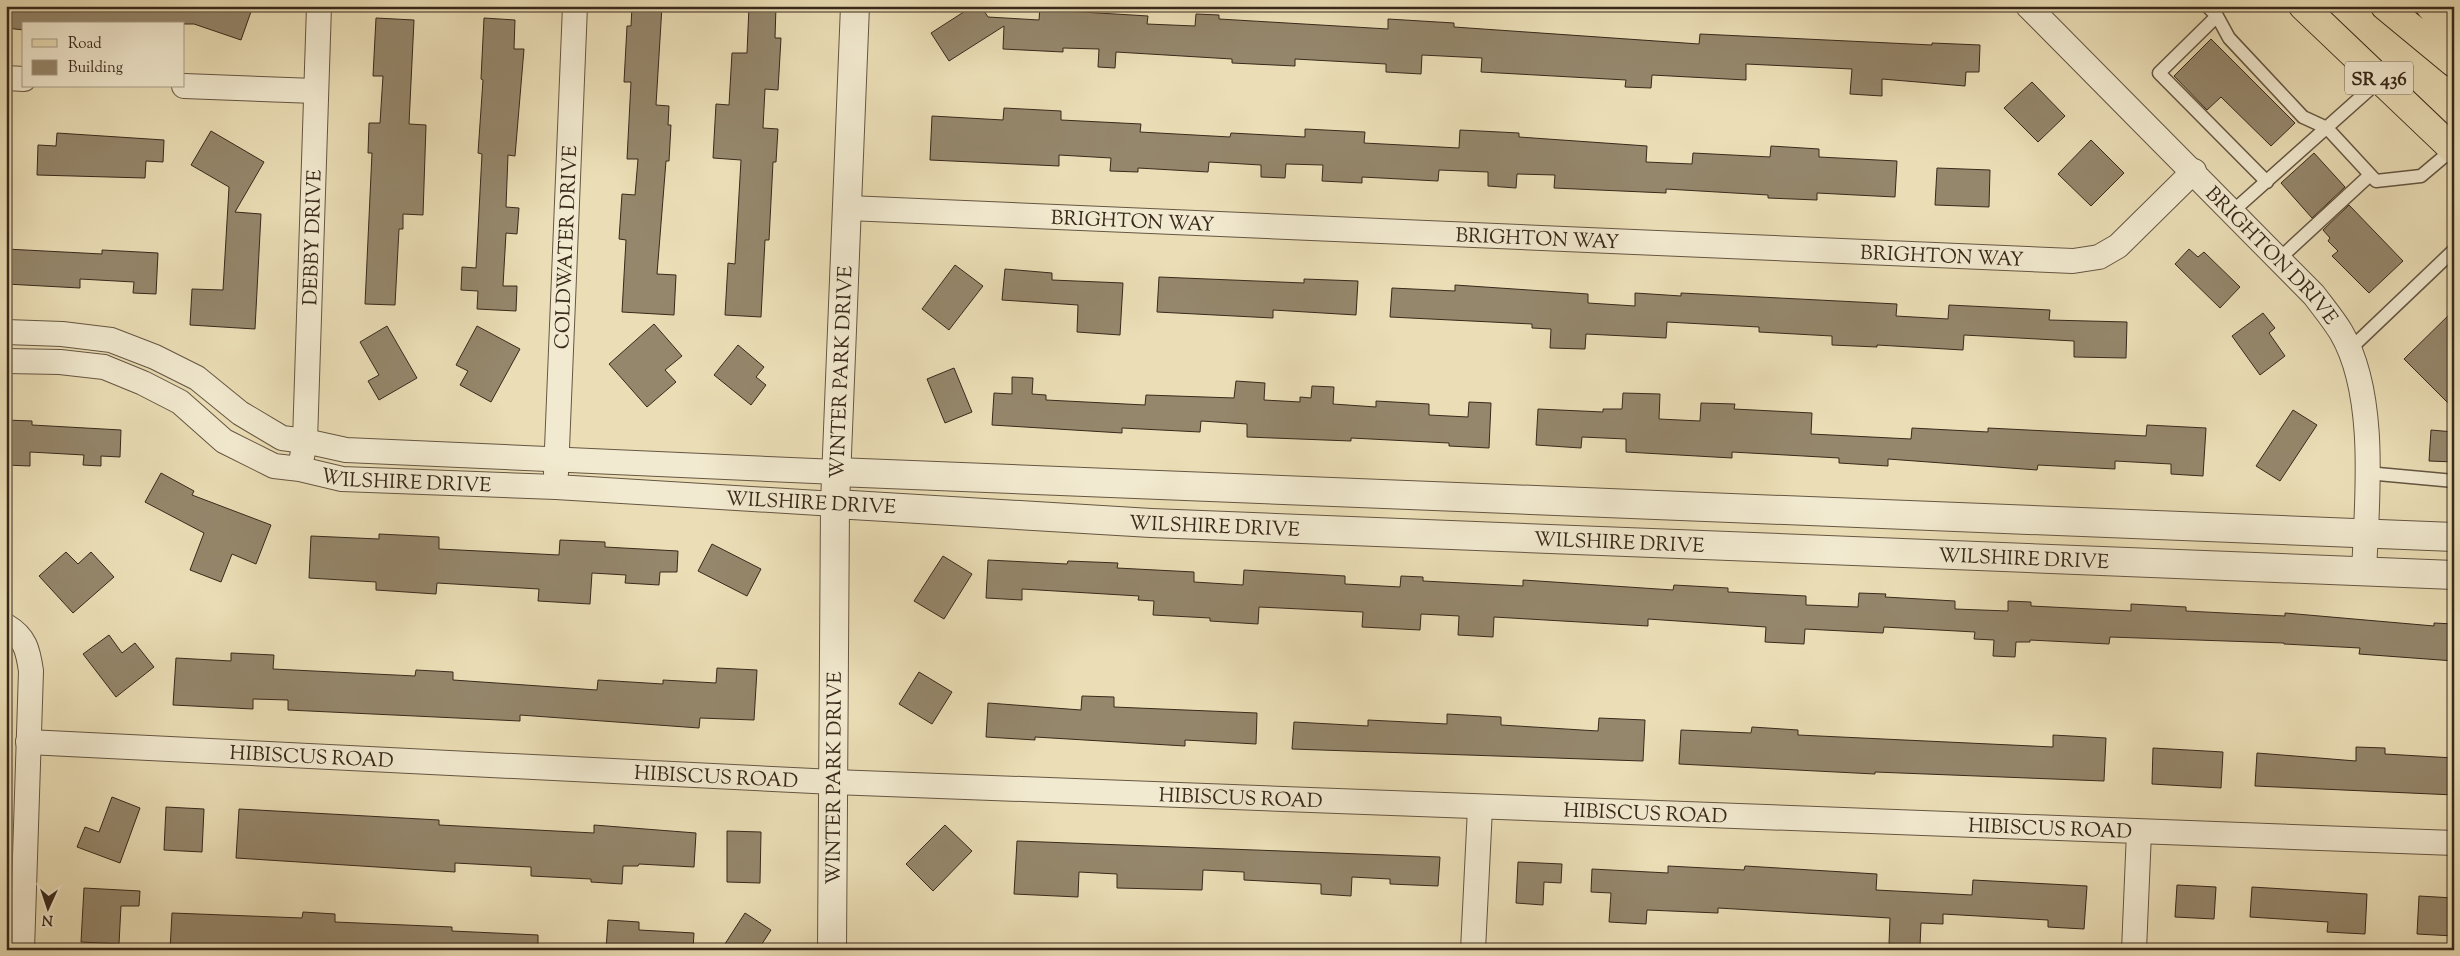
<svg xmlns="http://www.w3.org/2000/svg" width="2460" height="956" font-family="'Sorts Mill Goudy',serif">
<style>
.building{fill:#95876c;stroke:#38291b}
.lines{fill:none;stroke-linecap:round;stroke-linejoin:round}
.service-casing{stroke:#655642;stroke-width:15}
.minor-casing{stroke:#655642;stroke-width:26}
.tertiary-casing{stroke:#655642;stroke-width:30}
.primary-casing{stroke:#38291b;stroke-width:30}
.service{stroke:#f2ead0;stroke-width:12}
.minor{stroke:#f2ead0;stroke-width:24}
.tertiary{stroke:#f2ead0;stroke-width:28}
.primary{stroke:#ebdeb6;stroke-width:28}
.labels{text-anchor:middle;stroke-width:4.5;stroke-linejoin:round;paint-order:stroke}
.shield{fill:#f2ead0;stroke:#706351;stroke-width:1}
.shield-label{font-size:19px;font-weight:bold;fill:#38291b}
.street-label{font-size:20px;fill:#38291b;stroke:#f2ead0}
</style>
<rect width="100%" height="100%" fill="#ebdeb6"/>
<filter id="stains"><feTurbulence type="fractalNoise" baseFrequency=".004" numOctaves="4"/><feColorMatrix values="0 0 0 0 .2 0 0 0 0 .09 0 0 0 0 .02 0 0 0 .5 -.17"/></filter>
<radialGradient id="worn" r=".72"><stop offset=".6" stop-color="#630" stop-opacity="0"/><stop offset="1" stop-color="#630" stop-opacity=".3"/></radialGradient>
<path class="building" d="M6 6H253L241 40 194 24H24V30L6 28Z
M632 6H662L656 105 669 106 668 125H671L669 161H666L657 274 676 275 674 315 622 312 626 240 619 239 622 194 635 195 638 159H627L631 82H624L627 26H631Z
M749 6H776L775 38H781L778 90 765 89 763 128 778 129 776 162H773L769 240H765L761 317 725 315 728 263 735 264 741 160 713 158 716 104 729 105 732 53H747Z
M973 6H981L988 17 1039 20 1040 7 1065 8V11L1148 16 1147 24 1195 26 1196 14 1219 15V19L1388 29V19L1454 23V27L1699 44 1700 34 1932 45V43L1980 45 1979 72H1966L1965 86 1882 79V96L1850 94 1852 69 1746 64V80L1652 75 1651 88 1625 87 1626 80 1481 72 1482 58 1422 55 1421 74 1386 72V64L1295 59V66L1232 63V59L1116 52 1115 68 1098 67 1099 49 1063 48V52L1003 49 1004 26 949 61 931 33Z
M376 18 414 20 409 124 426 125 423 215 403 214V229H399L395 305 365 304 372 153H368L369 123H380L383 76H373Z
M484 18 515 20 514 49H524L515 156 508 155 506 207 519 208 517 234 506 233 503 286H517L516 311 477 309 478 291 461 290 462 267 476 268 482 154 478 153 483 80 481 79Z
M2211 39 2295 123 2271 146 2221 97 2207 110 2174 76Z
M2032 82 2065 116 2038 142 2004 108Z
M1004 108 1061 111V120L1141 124 1140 132 1230 137 1231 133 1305 137V129L1365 132 1364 143 1459 148 1460 130 1519 133V137L1647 146 1646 162 1692 164 1693 153 1770 157 1771 146 1819 149V157L1897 161 1895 197 1817 193V200L1768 198V195L1666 189V193L1554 188 1555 175 1517 174 1516 188 1488 186V172L1439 170 1438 181 1362 177V183L1322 181 1323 165 1286 164 1285 178 1261 177V165L1209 162 1208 172 1138 168V172L1110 171 1111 158 1059 155V166L930 160 932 116 1003 120Z
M211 131 264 162 235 212 261 214 255 329 190 325 192 289 223 290 229 187 191 165Z
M57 133 164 140 163 162 146 161 145 178 37 175 38 145 56 146Z
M2091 140 2124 173 2091 206 2058 174Z
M2314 153 2345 187 2312 218 2281 183Z
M1937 168 1990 170 1989 207 1935 205Z
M2349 205 2403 261 2369 293 2332 256 2338 251 2328 241 2330 238 2323 230Z
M6 249 102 254V250L158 253 156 294 133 293 134 282 80 279V288L6 284Z
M2189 249 2198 257 2204 252 2240 287 2220 308 2175 264Z
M955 265 983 286 949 330 922 309Z
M1005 269 1052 273V280L1123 283 1120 335 1077 332 1078 305 1002 300Z
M1159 277 1304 283V279L1358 281 1356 315 1273 310V318L1157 312Z
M1455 285 1588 294V303L1635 306V293L1681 296V293L1897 304 1896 316 1948 319 1949 305 2050 310 2049 320 2127 322 2126 358 2074 357V341L1964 335 1963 350 1877 345V347L1832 345V336L1759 332V327L1667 322 1666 338 1586 334 1585 349 1550 348 1551 329 1532 328V324L1390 317 1392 288 1455 291Z
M2454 310V409L2404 359Z
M2263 313 2275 328 2269 333 2285 356 2260 375 2232 336Z
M654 324 682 356 665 370 676 382 647 407 609 364Z
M387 326 417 378 379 400 368 381 379 375 360 342Z
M477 326 520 349 491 402 460 385 468 371 456 365Z
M738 345 764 367 756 377 766 385 751 405 714 375Z
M954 368 972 412 945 423 927 379Z
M1012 377 1033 378 1032 394 1046 395V400L1145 405 1146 395 1234 398 1236 381 1265 383 1264 400 1300 402V397L1311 398 1312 386 1334 387 1333 404 1376 407V401L1429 404V415L1468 417 1469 402 1491 403 1489 448 1449 446V443L1351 438V441L1247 437V424L1201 421 1200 432 1122 428V433L992 425 994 393 1012 394Z
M1623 393 1660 394 1659 419 1700 421 1701 403 1735 404 1734 409 1812 413 1811 434 1911 439 1912 428 1988 432V428L2146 436 2147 425 2206 428 2203 476 2171 474V464L2115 461V469L2038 465 2037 470 1888 459V466L1839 463V458L1732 452V458L1626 452V439L1582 437 1581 448 1536 445 1538 409 1603 412V409H1622Z
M2293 410 2317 425 2280 481 2256 466Z
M6 420 32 421V425L121 430 120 457 101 456V466L83 465 84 455 30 452V466L6 465Z
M2431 430 2454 432V462L2429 461Z
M161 473 194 491 192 495 271 525 256 564 232 554 221 582 190 570 204 533 145 502Z
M379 534 439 537V549L559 555 560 540 605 542V547L678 551 677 572H660L659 585 625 583 626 575 592 573 590 604 538 601 539 589 437 583 436 594 376 590V582L309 578 311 536 379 539Z
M712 544 761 569 747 596 698 571Z
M66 552 78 564 91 552 114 577 73 613 39 576Z
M943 556 972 574 944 619 914 601Z
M988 560 1067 564 1068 561 1118 563 1117 568 1194 572V582L1243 585 1244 570 1345 576V584L1400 587 1401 576 1423 577V581L1523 586V580L1673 590 1674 585 1728 588V592L1806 596V605L1858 607 1859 593 1886 594 1885 597 1955 601V609L2008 611V601L2031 602V606L2131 611V604L2186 607V611L2285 616V613L2434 626V623L2454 624V661L2359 654 2360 648 2284 644V643L2110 637 2109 644 2030 640V642H2016L2015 657 1993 656 1994 640 1974 639 1975 632 1884 627 1883 633 1805 629 1804 644 1765 642 1766 627 1648 619V626L1494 617 1493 637 1458 635 1459 616 1421 614 1420 630 1362 627 1363 612 1259 607 1258 624 1210 621V618L1153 615 1154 601 1138 600 1139 596 1022 589V600L986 598Z
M109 635 122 653 135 643 154 667 116 697 83 654Z
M231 653 274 655 273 669 415 676 416 670 453 672V680L597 690 598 680 663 684V680L716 683 717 668 757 670 754 720 700 718 699 728 520 715V721L288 710V700L253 699V709L173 705 176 658 231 661Z
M919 672 952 692 932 724 899 704Z
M1082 696 1114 697V707L1257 713 1256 744 1185 740V746L1035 737V740L986 737 988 703 1081 710Z
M1447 714 1501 717V725L1598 731 1599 718 1645 720 1643 761 1292 749 1294 722 1368 726V720L1447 724Z
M1752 727 1798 730V735L2053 747V735L2106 738 2104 781 1875 772V774L1679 764 1681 730 1751 733Z
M2356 747 2385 748V754L2454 758V795L2255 786 2257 753 2356 761Z
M2153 748 2223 752 2221 788 2152 784Z
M112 797 140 808 120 863 77 847 85 827 99 832Z
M166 807 204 809 202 852 164 850Z
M239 809 439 820V825L594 833V825L696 833 694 867 639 864 638 866H623L622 884 591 882V879L531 876V867L455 863V872L236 858Z
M945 825 972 851 933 891 906 864Z
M727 831 761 832 760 883 727 882Z
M1017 841 1440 857 1438 886 1390 884V879L1352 877 1351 896 1321 894V884L1244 880V872L1203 870 1202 890 1117 888V874L1079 872 1078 897 1014 894Z
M1518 862 1562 864 1561 883 1544 882 1543 905 1516 903Z
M1668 866 1744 870 1745 866 1877 874 1876 890 1972 895 1973 880 2087 886 2084 929 2048 927V920L1943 914V924L1921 923 1920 946 1889 944 1890 918 1718 908V913L1647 910 1646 924 1609 922 1611 893 1591 892 1592 869 1668 873Z
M2177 885 2216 887 2214 919 2175 917Z
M2252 887 2367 894 2365 934 2327 932 2328 922 2250 917Z
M84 888 140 891 139 906H121L119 944 81 942Z
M2419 896 2454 898V936L2417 934Z
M303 912 335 914V922L452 927V931L538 935V950H170L172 913 302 918Z
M745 913 771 930 758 950H721Z
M608 920 639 922V930L694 933 693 950H606Z"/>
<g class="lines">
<g class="service-casing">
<path id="service" d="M2207 6 2217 16 2159 73 2267 182
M2217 16 2229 38 2303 117 2327 128 2376 181 2421 176 2453 149
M2233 211 2380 80
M2279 259 2370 175
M2348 351 2454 250
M2367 473 2454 481"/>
</g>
<g class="minor-casing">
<g id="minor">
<path id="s1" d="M2028 6 2314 295C2323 307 2333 319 2341 332 2378 395 2367 500 2364 572"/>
<path d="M6 78 24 79"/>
<path d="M184 86 315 91"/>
<path id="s2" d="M848 208 2073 261 2099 257 2118 246 2194 171"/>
<path d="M6 332 62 334 111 340 155 357 197 378 240 413 282 438 305 441 346 450 837 472"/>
<path id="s3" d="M6 361 60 362 104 367 143 383 180 402 224 441 274 466 300 469 342 479 556 487 835 504"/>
<path id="s4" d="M302 457 305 441 319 6"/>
<path id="s5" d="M556 473 575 6"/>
<path d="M6 626C25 637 28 650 31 671L22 950"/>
<path id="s6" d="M28 742 834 782 2454 843"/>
<path d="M1473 950 1480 808"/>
<path d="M2134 950 2139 832"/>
</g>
</g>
<g class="tertiary-casing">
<g id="tertiary">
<path d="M837 472 2454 537"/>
<path id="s7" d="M835 504 1151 523 2454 575"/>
<path id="s8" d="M832 950 835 504 855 6"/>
</g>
</g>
<g class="primary-casing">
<path id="primary" d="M2303 6 2454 150
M2385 6 2454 63
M2430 6 2454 33"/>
</g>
<use href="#service" class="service"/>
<use href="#minor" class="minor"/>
<use href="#tertiary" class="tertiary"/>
<use href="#primary" class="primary"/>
</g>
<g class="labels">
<rect class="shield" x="2345" y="61.5" width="68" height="33" rx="4"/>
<g class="shield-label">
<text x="2379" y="85">SR 436</text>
</g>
<g class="street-label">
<text dy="7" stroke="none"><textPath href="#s2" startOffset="285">BRIGHTON WAY</textPath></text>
<text dy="7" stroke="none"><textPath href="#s4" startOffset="220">DEBBY DRIVE</textPath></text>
<text dy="7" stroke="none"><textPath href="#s2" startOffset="690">BRIGHTON WAY</textPath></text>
<text dy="7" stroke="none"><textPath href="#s5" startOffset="226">COLDWATER DRIVE</textPath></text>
<text dy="7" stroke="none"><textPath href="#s2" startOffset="1095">BRIGHTON WAY</textPath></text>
<text dy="7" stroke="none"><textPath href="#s1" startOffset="349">BRIGHTON DRIVE</textPath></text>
<text dy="7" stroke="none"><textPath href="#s8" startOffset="578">WINTER PARK DRIVE</textPath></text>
<text dy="7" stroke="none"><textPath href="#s3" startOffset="430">WILSHIRE DRIVE</textPath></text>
<text transform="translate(811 502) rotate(3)" y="7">WILSHIRE DRIVE</text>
<text dy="7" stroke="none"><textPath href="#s7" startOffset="380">WILSHIRE DRIVE</textPath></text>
<text dy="7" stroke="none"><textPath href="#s7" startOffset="785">WILSHIRE DRIVE</textPath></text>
<text dy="7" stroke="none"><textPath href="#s7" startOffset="1190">WILSHIRE DRIVE</textPath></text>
<text dy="7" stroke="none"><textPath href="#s6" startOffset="284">HIBISCUS ROAD</textPath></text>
<text dy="7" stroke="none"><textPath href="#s6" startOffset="689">HIBISCUS ROAD</textPath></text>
<text dy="7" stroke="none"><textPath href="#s8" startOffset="172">WINTER PARK DRIVE</textPath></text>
<text dy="7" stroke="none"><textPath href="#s6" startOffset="1214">HIBISCUS ROAD</textPath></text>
<text dy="7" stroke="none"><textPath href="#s6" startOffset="1619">HIBISCUS ROAD</textPath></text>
<text dy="7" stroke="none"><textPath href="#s6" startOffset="2024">HIBISCUS ROAD</textPath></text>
</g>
</g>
<rect width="2460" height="956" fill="none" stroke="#ebdeb6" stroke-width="25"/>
<rect x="8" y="8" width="2445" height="941" fill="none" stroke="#38291b" stroke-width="2.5"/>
<rect x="12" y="12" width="2435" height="931" fill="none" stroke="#38291b"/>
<rect x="22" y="22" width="162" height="65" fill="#f2ead0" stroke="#a89d88"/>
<rect x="32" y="39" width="25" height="8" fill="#ebdeb6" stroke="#a89d88"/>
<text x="68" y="48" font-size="15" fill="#38291b">Road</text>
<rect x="32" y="60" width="25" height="15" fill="#95876c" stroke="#a89d88"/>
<text x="68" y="72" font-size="15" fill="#38291b">Building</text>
<g transform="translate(48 908) rotate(183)" stroke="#f2ead0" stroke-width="4" paint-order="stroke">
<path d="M0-4L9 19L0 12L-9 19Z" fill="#38291b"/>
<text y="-8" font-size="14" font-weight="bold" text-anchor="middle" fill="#38291b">N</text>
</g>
<rect width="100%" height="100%" filter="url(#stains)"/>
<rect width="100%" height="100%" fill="url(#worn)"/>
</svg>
